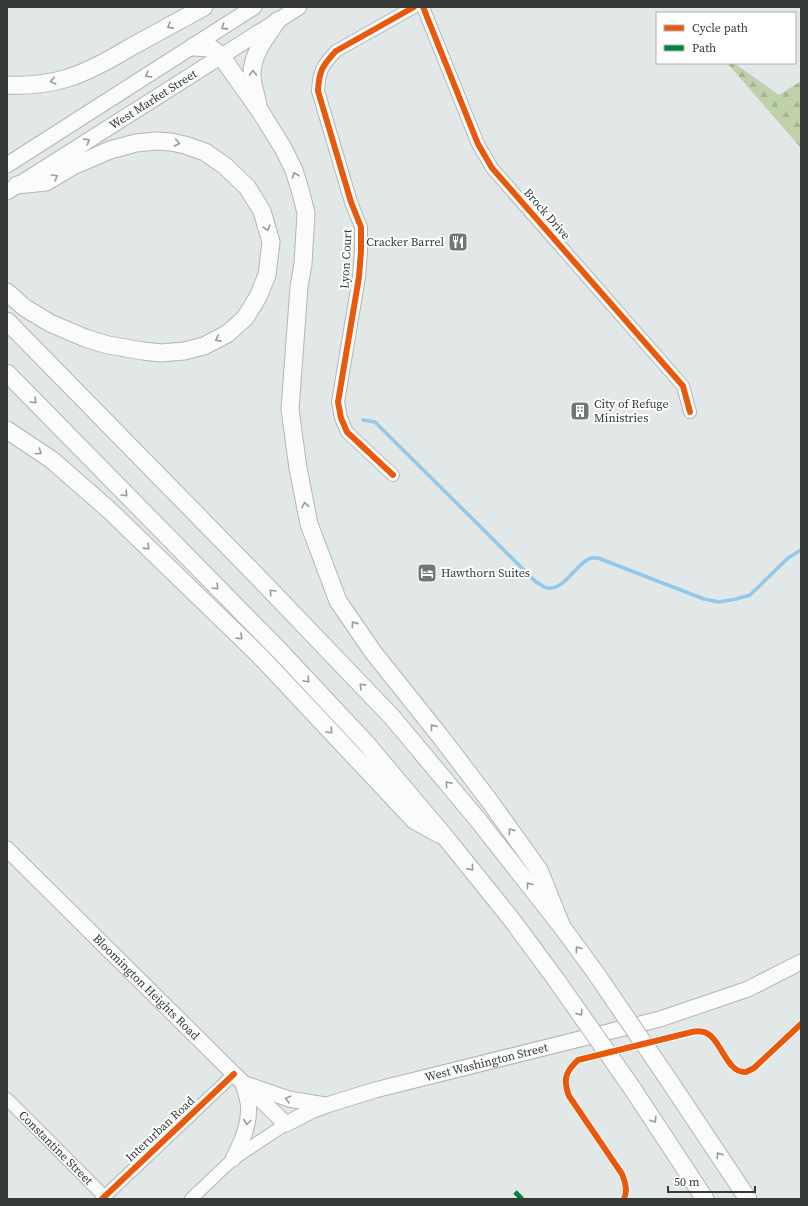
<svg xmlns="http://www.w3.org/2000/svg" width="808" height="1206" font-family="'Source Serif 4',serif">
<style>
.forest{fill:url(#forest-firs)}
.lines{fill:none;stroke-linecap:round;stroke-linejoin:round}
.stream{stroke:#92c8e9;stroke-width:3.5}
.minor-casing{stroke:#b2b6b5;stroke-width:14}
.major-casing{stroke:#b2b6b5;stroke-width:17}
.highway-casing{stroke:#b2b6b5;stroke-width:19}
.minor{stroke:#fbfbfb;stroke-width:12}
.major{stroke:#fbfbfb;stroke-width:15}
.highway{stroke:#fbfbfb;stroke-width:17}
.highway-bridge-casing{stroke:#b2b6b5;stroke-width:19;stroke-linecap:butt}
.highway-bridge{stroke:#fbfbfb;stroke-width:17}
.quiet{stroke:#00873e;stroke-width:5;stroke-dasharray:10 5;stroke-linecap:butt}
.cycleway-casing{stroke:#fff;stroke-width:8}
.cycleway{stroke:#e8590c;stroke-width:6}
.oneway{stroke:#989a9a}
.labels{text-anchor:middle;stroke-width:4;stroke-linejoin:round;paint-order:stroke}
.street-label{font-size:12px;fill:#363a39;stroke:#fff}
.poi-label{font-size:12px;fill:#363a39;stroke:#fff;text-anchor:start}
</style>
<defs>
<pattern id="forest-firs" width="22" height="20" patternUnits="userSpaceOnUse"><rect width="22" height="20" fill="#bed1aa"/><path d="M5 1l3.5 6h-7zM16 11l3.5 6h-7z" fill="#a4b493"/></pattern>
</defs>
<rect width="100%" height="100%" fill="#e2e7e7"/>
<path class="forest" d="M727 63H734L779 95 801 81V148Z"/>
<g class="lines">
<path class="stream" d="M363 420 375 422 536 582C539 583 542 586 544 587 563 595 576 562 591 558 594 558 596 558 598 558L704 599 719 602 736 599 750 595 788 558 801 550"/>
<g class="minor-casing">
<g id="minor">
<path d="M423 7 478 144 492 168 683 386 690 412"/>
<path d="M393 475 347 432 341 418 338 402 359 277 361 251V227L351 202 318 91C319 71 322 66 336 51L414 7"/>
<path id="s1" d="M7 1099 104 1196"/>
<path d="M102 1199 234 1074"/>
<path d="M191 1199 233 1159 286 1124"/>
</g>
</g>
<g class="major-casing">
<g id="major">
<path d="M7 165 254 7"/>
<path id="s2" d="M7 192 299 7"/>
<path id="s3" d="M7 849 234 1074 286 1124 311 1111 327 1105 375 1090 660 1019 748 989 801 962"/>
<path d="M248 1085 289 1099 325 1105"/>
<path d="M233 1159C242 1141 251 1123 248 1102 247 1096 245 1090 243 1084"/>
</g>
</g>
<g class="highway-casing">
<path id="highway" d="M193 47 211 48 221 56 260 111 283 148 294 170 301 193 306 213 303 264 299 287 290 409 298 468 309 524 338 601 373 652 440 736 488 799 539 870 562 927
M7 85C27 86 48 84 68 78 90 71 111 59 131 47 155 34 180 20 204 7
M258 105C256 95 252 84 252 74 252 54 266 37 277 21
M7 292 25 308 50 323 85 338 108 345 143 351 161 353 184 351 204 346 227 334 245 318 258 297 267 275 271 242 262 211 247 187 225 166 205 152 185 145 171 142 156 141 136 143 110 150 73 166 46 182 17 185
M7 321 254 573 392 717 478 820 562 927 595 972
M7 373 280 651 366 743 446 838 512 920 557 981
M7 430 52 460 109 510 260 656 414 820 439 834
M668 1079 748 1199
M632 1088 705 1199"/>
</g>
<use href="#minor" class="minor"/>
<use href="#major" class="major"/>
<use href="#highway" class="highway"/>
<g class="highway-bridge-casing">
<path id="highway-bridge" d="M595 972 668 1079
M557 981 632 1088"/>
</g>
<use href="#highway-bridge" class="highway-bridge"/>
<path class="quiet" d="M515 1192 522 1199"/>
<g class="cycleway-casing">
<path id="cycleway" d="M423 7 478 144 492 168 683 386 690 412
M393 475 347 432 341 418 338 402 359 277 361 251V227L351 202 318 91C319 71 322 66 336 51L414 7
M102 1199 234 1074
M624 1199C628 1190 625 1182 622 1174L569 1096C563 1080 565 1072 578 1060L692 1032C696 1031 700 1031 704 1032 721 1037 726 1074 746 1072 748 1071 752 1069 754 1068L801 1024"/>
</g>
<use href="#cycleway" class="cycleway"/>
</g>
<defs><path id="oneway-chevron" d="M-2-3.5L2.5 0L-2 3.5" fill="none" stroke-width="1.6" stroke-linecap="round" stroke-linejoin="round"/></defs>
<g class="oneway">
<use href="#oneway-chevron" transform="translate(170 26) rotate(151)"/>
<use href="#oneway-chevron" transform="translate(224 27) rotate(147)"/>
<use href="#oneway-chevron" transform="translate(253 73) rotate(-90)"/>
<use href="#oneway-chevron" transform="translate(148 75) rotate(148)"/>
<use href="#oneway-chevron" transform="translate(53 81) rotate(168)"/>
<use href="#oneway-chevron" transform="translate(87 141) rotate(-32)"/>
<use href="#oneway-chevron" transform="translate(177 143) rotate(11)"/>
<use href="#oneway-chevron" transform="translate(295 175) rotate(-109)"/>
<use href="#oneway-chevron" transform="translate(55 177) rotate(-31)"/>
<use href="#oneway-chevron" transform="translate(267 228) rotate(74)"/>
<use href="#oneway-chevron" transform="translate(218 339) rotate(153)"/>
<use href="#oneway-chevron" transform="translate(34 401) rotate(46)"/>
<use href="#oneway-chevron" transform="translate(39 452) rotate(34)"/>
<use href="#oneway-chevron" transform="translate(125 494) rotate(46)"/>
<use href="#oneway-chevron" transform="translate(305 505) rotate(-101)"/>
<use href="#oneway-chevron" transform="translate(147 547) rotate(44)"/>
<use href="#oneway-chevron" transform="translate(216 587) rotate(45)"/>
<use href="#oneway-chevron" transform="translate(272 592) rotate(-134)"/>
<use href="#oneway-chevron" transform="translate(354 624) rotate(-125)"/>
<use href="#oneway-chevron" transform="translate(240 637) rotate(44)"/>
<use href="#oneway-chevron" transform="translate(307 680) rotate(47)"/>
<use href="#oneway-chevron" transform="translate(362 686) rotate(-135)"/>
<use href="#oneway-chevron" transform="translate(433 727) rotate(-129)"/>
<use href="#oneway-chevron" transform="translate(330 731) rotate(47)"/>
<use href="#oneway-chevron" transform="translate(448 784) rotate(-130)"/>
<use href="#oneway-chevron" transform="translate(511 831) rotate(-126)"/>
<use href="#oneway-chevron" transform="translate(471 868) rotate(51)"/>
<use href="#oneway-chevron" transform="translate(529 885) rotate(-128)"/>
<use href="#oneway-chevron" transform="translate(578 949) rotate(-126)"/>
<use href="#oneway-chevron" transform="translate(580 1013) rotate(55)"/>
<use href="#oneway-chevron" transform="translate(288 1099) rotate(-165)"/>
<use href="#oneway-chevron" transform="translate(654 1120) rotate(56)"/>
<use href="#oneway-chevron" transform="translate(247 1122) rotate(98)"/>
<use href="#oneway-chevron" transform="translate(719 1155) rotate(-124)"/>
</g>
<defs>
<g id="restaurant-square" transform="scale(1)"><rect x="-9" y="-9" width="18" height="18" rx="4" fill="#727776" stroke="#fff"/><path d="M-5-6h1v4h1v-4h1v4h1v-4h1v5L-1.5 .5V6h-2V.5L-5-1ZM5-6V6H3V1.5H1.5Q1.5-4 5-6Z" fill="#fff"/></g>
<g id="building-square" transform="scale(1)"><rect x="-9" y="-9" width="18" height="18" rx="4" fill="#727776" stroke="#fff"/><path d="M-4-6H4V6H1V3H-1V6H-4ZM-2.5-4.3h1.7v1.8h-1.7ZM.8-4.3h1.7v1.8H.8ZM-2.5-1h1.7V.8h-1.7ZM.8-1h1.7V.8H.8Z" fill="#fff"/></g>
<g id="hotel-square" transform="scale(1)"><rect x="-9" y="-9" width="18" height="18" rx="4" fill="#727776" stroke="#fff"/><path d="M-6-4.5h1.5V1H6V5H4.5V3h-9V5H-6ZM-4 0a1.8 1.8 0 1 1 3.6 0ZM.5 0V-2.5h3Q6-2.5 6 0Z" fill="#fff"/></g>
</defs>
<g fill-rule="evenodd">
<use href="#restaurant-square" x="458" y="242"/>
<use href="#building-square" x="580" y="411"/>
<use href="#hotel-square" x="427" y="573"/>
</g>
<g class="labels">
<g class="street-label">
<text dy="4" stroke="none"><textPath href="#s2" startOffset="173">West Market Street</textPath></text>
<text transform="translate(547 214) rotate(49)" y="4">Brock Drive</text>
<text transform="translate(346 259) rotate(-87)" y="4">Lyon Court</text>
<text dy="4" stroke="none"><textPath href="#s3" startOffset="196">Bloomington Heights Road</textPath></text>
<text dy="4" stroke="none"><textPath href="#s3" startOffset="602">West Washington Street</textPath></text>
<text transform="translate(160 1129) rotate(-43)" y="4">Interurban Road</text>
<text dy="4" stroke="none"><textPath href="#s1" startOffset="69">Constantine Street</textPath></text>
</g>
<g class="poi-label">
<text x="444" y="246" text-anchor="end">Cracker Barrel</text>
<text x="594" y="408">City of Refuge<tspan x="594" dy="14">Ministries</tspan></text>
<text x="441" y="577">Hawthorn Suites</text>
</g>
</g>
<rect width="808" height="1206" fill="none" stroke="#363a39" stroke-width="16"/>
<rect x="656" y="12" width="140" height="52" fill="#ffffff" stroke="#afb0b0"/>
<rect x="664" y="25" width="20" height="6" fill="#e8590c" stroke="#afb0b0"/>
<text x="692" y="32" font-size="12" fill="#363a39">Cycle path</text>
<rect x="664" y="45" width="20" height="6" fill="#00873e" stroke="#afb0b0"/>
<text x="692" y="52" font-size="12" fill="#363a39">Path</text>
<path d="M668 1186v6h87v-6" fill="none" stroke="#363a39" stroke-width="2"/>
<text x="674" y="1186" font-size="12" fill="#363a39" stroke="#ffffff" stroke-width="3" paint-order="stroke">50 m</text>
</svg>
